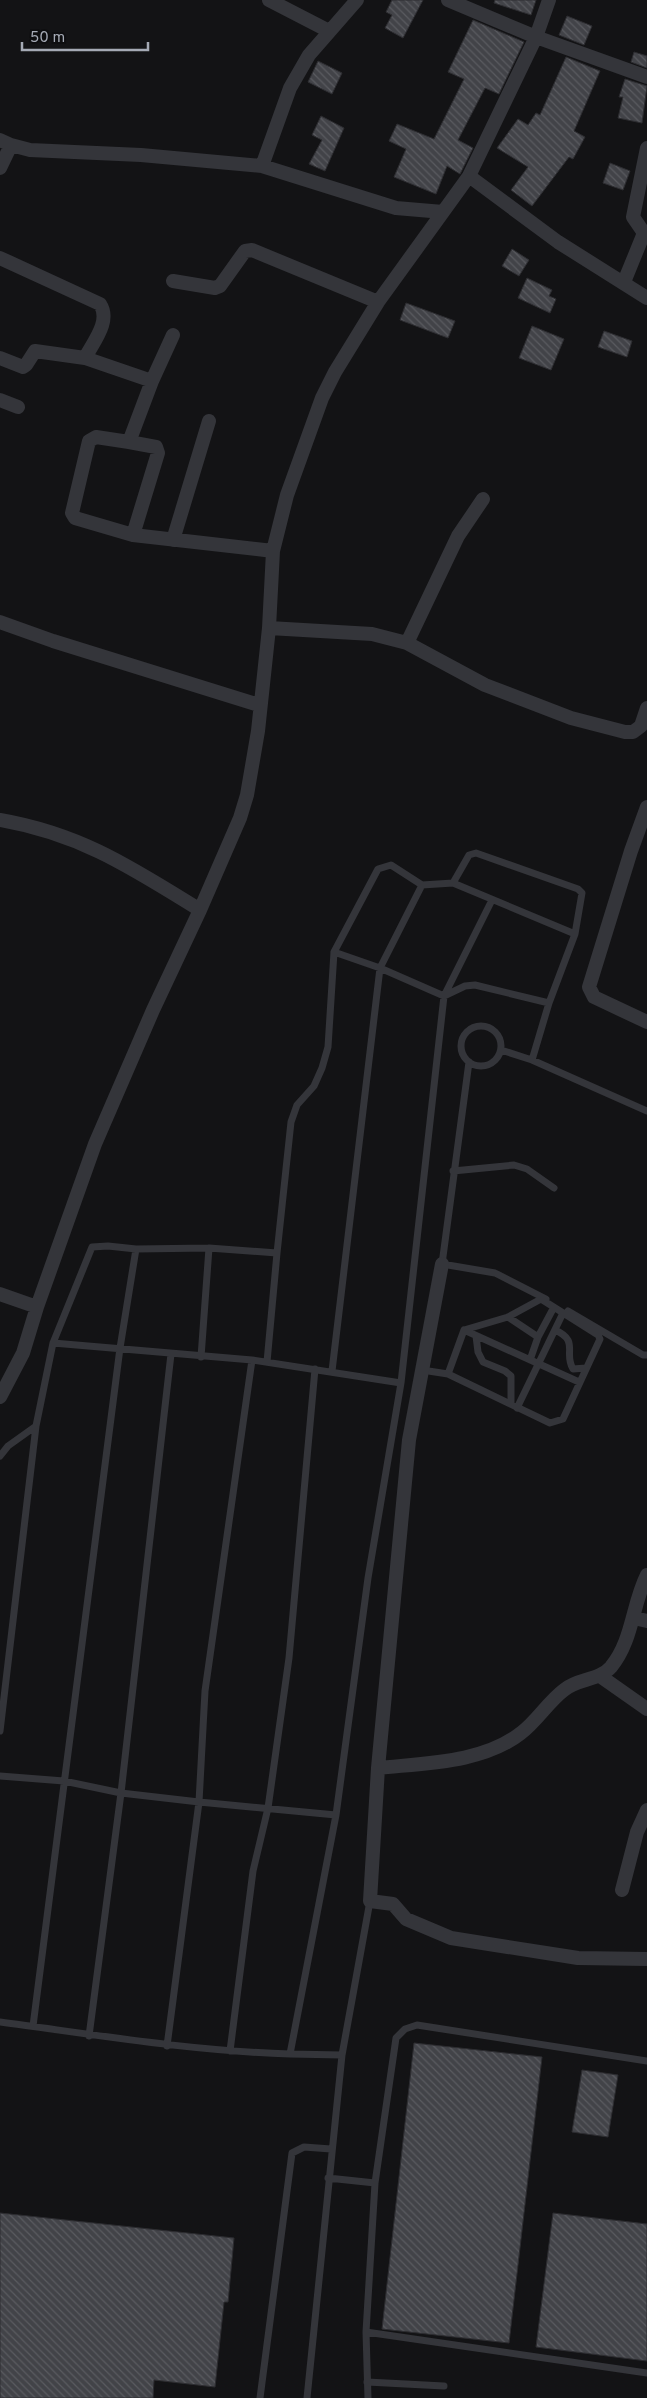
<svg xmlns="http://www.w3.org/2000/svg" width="647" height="2398" font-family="Overpass,sans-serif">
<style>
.building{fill:url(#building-back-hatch);stroke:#2d2d31}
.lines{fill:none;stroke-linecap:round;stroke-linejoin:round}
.lane{stroke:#34353a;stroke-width:7}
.street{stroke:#34353a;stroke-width:14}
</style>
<defs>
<pattern id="building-back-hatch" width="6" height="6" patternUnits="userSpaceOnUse" patternTransform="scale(1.25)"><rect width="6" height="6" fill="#424348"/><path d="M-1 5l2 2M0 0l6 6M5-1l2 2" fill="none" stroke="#5a5b60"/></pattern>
</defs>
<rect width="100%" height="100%" fill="#131315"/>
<path class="building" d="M392 0H423L403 38 385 28 392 15 386 12Z
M495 0H536L531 15 494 3Z
M567 16 592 26 584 45 559 35Z
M473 20 524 42 499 94 485 88 458 140 473 148 460 174 447 166 436 194 394 177 406 149 389 141 397 124 434 139 464 79 448 72Z
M634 52 647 56V68L631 62Z
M566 57 600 71 574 131 585 137 573 159 569 157 532 206 511 190 528 167 497 148 518 119 528 125 536 113 540 115Z
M318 61 342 73 332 94 308 82Z
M625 79 647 86 642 123 618 118 623 97H619Z
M321 116 344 128 325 171 309 164 322 140 312 135Z
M610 163 630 171 623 190 603 183Z
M512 249 529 260 519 276 502 266Z
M527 278 552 290 549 296 556 299 550 313 518 298Z
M406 303 455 321 448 338 400 320Z
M532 326 564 339 551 370 519 358Z
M604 331 632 341 627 357 598 347Z
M414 2043 542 2057 509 2343 382 2329Z
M582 2070 618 2075 608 2137 572 2132Z
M0 2213 234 2238 228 2302H224L215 2387 154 2380 153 2398H0Z
M553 2213 647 2224V2361L536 2347Z"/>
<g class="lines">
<path class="lane" d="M453 883 575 934
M334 952 380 968 444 996 465 986 475 985 549 1003
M461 1046a20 20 0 1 1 40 0a20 20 0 1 1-40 0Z
M501 1050 532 1060 647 1111
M469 1062 442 1264 495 1273 546 1299
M453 1171 514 1165 527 1169 554 1188
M568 1311 643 1355H647
M508 1317 538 1337 530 1360
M464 1330 579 1382
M555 1330C580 1341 563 1353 573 1369L586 1368
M476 1336 478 1352 483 1362 505 1371 511 1376V1403
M538 1337 554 1307
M53 1343 252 1360 401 1383 444 996 492 900
M201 1357 209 1248
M267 1362 277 1253
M422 1370 448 1374 550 1423 563 1419 600 1339 598 1335 541 1299 508 1317 464 1330 448 1374
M332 1371 380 968 422 885
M517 1408 563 1313
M0 1456 8 1446 36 1426 53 1343 92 1247 108 1246 136 1249 209 1248 277 1253 291 1122 297 1105 314 1086 322 1068 328 1047 334 952 378 869 391 865 422 885 453 883 469 855 476 853 578 889 582 893 575 934 549 1003 532 1060
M0 1731 36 1426
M0 1776 64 1781 121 1793 199 1802 336 1815
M0 2022C97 2035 192 2051 290 2054
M33 2026 120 1348 136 1249
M89 2036 121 1793 171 1354
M167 2046 199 1802 205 1691 252 1360
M230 2051 253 1871 268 1808 289 1658 315 1369
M342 2055 290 2054 336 1815 368 1578 401 1383
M328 2178 375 2183 396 2038 405 2029 417 2025 647 2061
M366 2332 647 2373
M367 2382 444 2386
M260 2398 292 2153 304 2147 331 2149
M307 2398 342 2055 370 1901
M368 2398 366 2332 375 2183"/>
<path class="street" d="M269 0 329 31
M448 0 536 37 647 77
M0 140 11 145 30 150 141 155 262 166 396 208 443 212
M262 166 290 88 309 55 357 0
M0 168 11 145
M469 176 558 242 647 298
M0 258 100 304C111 321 94 341 85 358
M173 281 215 288 220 286 245 251 252 250 378 302
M624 282 644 233 633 217 647 148
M173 335 152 381 129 442 156 447 158 453 133 535 273 551
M0 358 23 367 26 365 35 351 85 358 152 381
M0 400 18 407
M129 442 96 437 89 441 72 513 75 518 133 535
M173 540 209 421
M0 622 53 641 259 705
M269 628 372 634 407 643 485 685 571 718 625 732H633L641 726 647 708
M407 643 458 536 483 499
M647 807 631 851 589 987 594 997 647 1022
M0 820C81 834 132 868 200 910
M442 1264 409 1440 378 1768 370 1901 393 1904 406 1919 451 1938 578 1958 647 1959
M0 1294 37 1307
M0 1397 23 1353 37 1307 95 1144 153 1010 200 910 240 818 247 795 258 731 269 628 273 551 287 495 322 398 335 372 378 302 469 176 536 37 549 0
M634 1618 647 1621
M600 1676 647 1709
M378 1768C425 1763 483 1763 521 1733 537 1721 548 1702 564 1690 578 1678 599 1681 611 1667 633 1640 632 1605 647 1575
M622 1890 637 1832 647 1810"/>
</g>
<path d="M22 42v8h126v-8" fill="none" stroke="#a5aab5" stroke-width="2.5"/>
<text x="30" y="42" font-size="15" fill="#a5aab5" stroke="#0e0e10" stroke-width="4" paint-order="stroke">50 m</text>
</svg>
